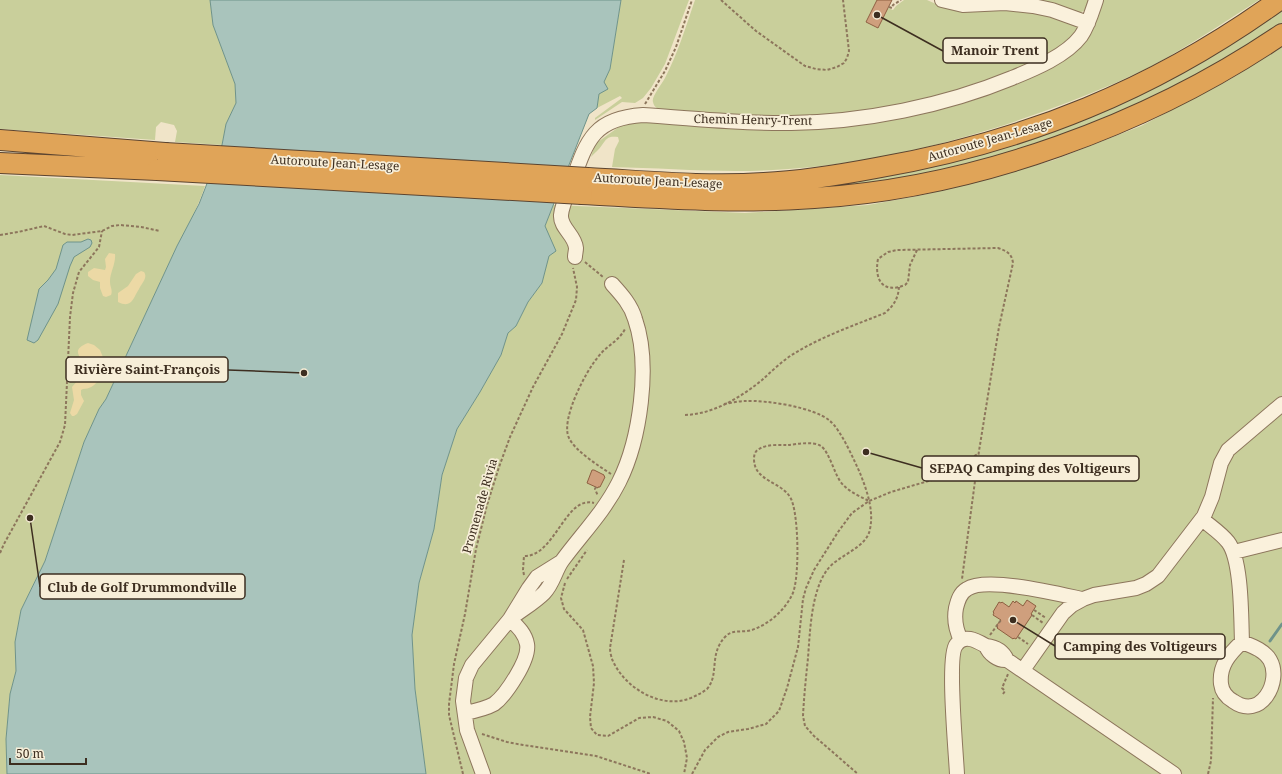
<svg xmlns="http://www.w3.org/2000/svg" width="1282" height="774" font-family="'Noto Serif',serif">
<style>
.green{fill:#c9cf9b}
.sand{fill:#ecd9a5}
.water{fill:#a9c4bc;stroke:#6f938a}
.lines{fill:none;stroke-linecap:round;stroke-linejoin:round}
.stream{stroke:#6f938a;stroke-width:3}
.building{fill:#cf9f7d;stroke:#8d5f41}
.minor-casing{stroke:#8d765c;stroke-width:16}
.highway-casing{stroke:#5b4430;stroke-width:22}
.path{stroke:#8d765c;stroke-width:2;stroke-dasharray:3 2;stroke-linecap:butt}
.minor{stroke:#faf1dc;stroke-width:14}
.highway{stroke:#e0a458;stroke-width:20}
.highway-bridge-casing{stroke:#5b4430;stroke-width:22;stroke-linecap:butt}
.highway-bridge{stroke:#e0a458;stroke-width:20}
.labels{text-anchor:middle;stroke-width:3.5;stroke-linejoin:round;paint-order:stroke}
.street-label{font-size:12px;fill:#3d2e20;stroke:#f7eed8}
.leader{fill:none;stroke:#3d2e20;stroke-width:1.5}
.callout-dot{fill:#3d2e20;stroke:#f7eed8;stroke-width:1.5}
.callout{fill:#f7eed8;stroke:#3d2e20;stroke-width:1.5}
.callout-label{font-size:13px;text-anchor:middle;font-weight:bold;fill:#3d2e20}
</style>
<rect width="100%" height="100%" fill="#f0e4c8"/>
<path class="green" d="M0 0H210L213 25 235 84 236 103 226 124 222 145 175 142 177 131 174 125 161 122 156 127 155 140 0 129Z
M621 0H689L665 64 651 88 643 98 635 103 622 102 595 120V118L622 98 620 96 597 108 598 94 610 69Z
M695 0H877L866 22 878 28 888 8 893 10 896 6 904 0H927L936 4 952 7 1029 8 1079 27 1078 30 1064 47 1000 78 922 101 847 114 767 118 664 111C659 109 654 108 653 102 651 97 662 84 665 78 678 53 686 26 695 0Z
M952 0H1092L1088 9 1077 14Z
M1101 0H1259C1226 21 1192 44 1157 63 1129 78 1099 90 1069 102 976 138 873 165 773 170 719 173 665 168 612 167L615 149 619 141 618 137C608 136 607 138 602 145 599 150 594 153 591 157L595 144 623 124 638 120H867L1066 56Z
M1282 8V23L1255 41 1192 78 1096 123 1014 152 915 176 828 189 827 185 975 156Z
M1282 47V774H426L415 689 412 635 419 583 434 529 442 475 457 429 480 392 501 355 508 333 516 326 528 302 542 283 549 255 545 226 553 205 745 213 868 205 923 195 991 178 1054 160 1141 126 1229 80Z
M0 175 205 186C198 207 188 226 177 246L106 399 99 409 84 442 45 561 21 610 15 642 16 671 10 694 6 739 7 774H0Z"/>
<path class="sand" d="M109 253 115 254C116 264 110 272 110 282 110 287 113 290 111 295L106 297 103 296 100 288V282L93 280 88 276V272L94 268 105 270 106 267 105 259Z
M141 271 144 272C148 278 142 283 139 289 133 298 132 309 118 302V293L128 286 136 274Z
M88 343 94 345 100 350 107 367C100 377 96 389 83 389L81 390V395L84 401 77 414 74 416H72L70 413 74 400 72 387 85 372C89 360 65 352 88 343Z"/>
<path class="water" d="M210 0H621L610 69 604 82 608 89 599 94 597 108 589 114 545 226 556 251 549 256 542 283 528 302 516 326 508 333 501 355 480 392 457 429 442 475 434 529 419 583 412 635 415 689 426 774H7L6 739 10 694 16 671 15 642 21 610 45 561 84 442 99 409 106 399 177 246 199 204 222 145 226 124 236 103 235 84 213 25Z
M88 239 91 240 92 243 90 247 74 257 70 266 58 304 38 340 34 343 27 340 39 289 48 280 56 269 63 245 67 242H81Z"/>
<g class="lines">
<path class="stream" d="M1270 641 1282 624"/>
</g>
<path class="building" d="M877 0H892L878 28 866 22Z
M592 470H594L604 475V476L605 477 600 487H598V488L587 483Z
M1027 600 1036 606 1031 614 1032 615 1016 639 1014 638 1013 639 997 628 998 627 996 626 1001 620 993 615 994 613 993 612 999 602 1001 603 1002 602 1009 607 1013 601 1015 603 1016 601 1023 606Z"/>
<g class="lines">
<g class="minor-casing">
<path id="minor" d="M942 0 963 5 1005 3 1033 6 1052 10 1088 23
M575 257C575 254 576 251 576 248 575 235 560 228 561 215 562 204 569 191 573 180 587 139 595 118 643 115 692 118 742 124 791 123 864 122 944 106 1012 78 1034 69 1066 56 1081 36 1088 26 1092 12 1096 0
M1202 519C1210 526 1221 533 1228 542 1242 560 1241 618 1242 642
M1234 552 1282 540
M510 619C521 610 534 603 544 593 553 584 555 571 562 561 581 535 604 512 619 482 640 440 651 365 635 319 631 305 622 295 612 284
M961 640C956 630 954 619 956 608 958 600 960 593 967 589 986 576 1059 594 1082 599
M1242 642C1252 646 1264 650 1270 660 1282 681 1261 721 1233 701 1226 697 1222 692 1221 684 1219 666 1229 654 1242 642Z
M1007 660C998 661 989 654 986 646 995 647 1003 651 1007 660L1174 774
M1023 670 1063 613 1072 605 1083 599 1094 595 1136 588 1146 584 1158 576 1204 516 1212 497 1221 463 1228 450 1282 404
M465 713C475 711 485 709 494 704 506 695 530 659 527 644 525 633 517 626 510 619
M483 774 467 730 463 701 466 678 472 665 510 619 529 588 537 577 561 562
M957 774C956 753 947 657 956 645 964 633 977 641 986 646"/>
</g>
<g class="highway-casing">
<path id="highway" d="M0 140 165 153
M0 163 157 170
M588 178C646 181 705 187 764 183 802 181 839 175 876 168 1026 142 1156 89 1279 0
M582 194C659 198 736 204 814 198 975 188 1148 125 1282 34"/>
</g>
<path class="path" d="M721 0 756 31 805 66 816 69 827 70 837 67 844 63 847 58 849 51 843 0
M889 7 892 8 893 5 901 0
M645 104 665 71 676 47 692 0
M0 235 18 232 44 226 65 234 72 235 102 231 112 226 120 225 141 227 160 231
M917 250 910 265 908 282 905 285C883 294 874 280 878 259L888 252 897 250 998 248C1007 251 1012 254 1013 263L999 327 979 451 962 579
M585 262 603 277
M724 404C731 403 738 401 745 401 766 400 814 407 830 421 841 430 854 460 860 473 867 491 874 510 870 529 867 548 838 555 827 570 811 592 810 632 808 658 806 677 804 696 803 716L805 726 814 736 858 774
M685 415C713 414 740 398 762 380 772 371 783 360 795 353 823 336 855 325 885 313 894 305 898 299 899 287
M611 474C599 466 575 451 569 438 560 420 586 371 598 357 606 346 619 341 625 329
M596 487 595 489 598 496
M0 553 4 544 60 442 65 425 70 317 73 293 79 272 99 247 102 231
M624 560 610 648C610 651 611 656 612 659 624 688 661 710 691 698 697 695 702 693 707 689 720 674 708 654 726 636 733 629 743 633 752 630 769 624 784 611 792 595 800 581 799 510 790 497 780 481 754 481 754 459 754 455 755 451 759 449 767 444 779 445 788 445 798 444 813 441 821 446 829 452 834 472 840 481 847 491 859 496 869 501
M524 575 523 570 524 556C555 557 565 495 594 503
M567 579 587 550
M565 583 561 598 564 609 583 630 593 666 594 683 590 717 591 728 597 735 608 736 639 718 653 717 667 721 679 731 684 742 687 758 684 774
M1034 610 1046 618
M1032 615 1043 623
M990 635 1001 620
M1018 637 1028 644
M1003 694 1005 691 1002 688 1008 674
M482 734 507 742 523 745 596 756 651 774
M463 774 449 715V704L454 664 465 614 476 549 487 505 499 467 510 437 533 387 562 334 576 300 577 287 573 268
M692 774 705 750 718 737 728 732 748 729 766 724 779 711 787 688 798 647 803 599 806 588 814 570 838 532 852 513 869 501 891 492 942 477 979 453
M1208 774 1211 761 1213 698"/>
<use href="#minor" class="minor"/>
<use href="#highway" class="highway"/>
<g class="highway-bridge-casing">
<path id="highway-bridge" d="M165 153 588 178
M157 170 582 194"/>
</g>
<use href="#highway-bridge" class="highway-bridge"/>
</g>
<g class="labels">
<g class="street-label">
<text transform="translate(753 120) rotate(1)" y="4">Chemin Henry-Trent</text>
<text transform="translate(990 140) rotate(-16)" y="4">Autoroute Jean-Lesage</text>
<text transform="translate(335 163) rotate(3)" y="4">Autoroute Jean-Lesage</text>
<text transform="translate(658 181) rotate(3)" y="4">Autoroute Jean-Lesage</text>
<text transform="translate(480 506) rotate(-74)" y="4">Promenade Rivia</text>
</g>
</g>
<path class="leader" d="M877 15L943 51M304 373L228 370M866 452L922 468M30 518L40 587M1013 620L1055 646"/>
<g class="callout-dot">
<circle cx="877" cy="15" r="4"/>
<circle cx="304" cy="373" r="4"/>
<circle cx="866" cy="452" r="4"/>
<circle cx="30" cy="518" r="4"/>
<circle cx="1013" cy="620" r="4"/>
</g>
<g class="callout">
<rect x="943" y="38" width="104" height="25" rx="4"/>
<rect x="66" y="357" width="162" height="25" rx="4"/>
<rect x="922" y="456" width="217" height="25" rx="4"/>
<rect x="40" y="574" width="205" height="25" rx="4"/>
<rect x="1055" y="634" width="170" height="25" rx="4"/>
</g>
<g class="callout-label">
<text x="995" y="55">Manoir Trent</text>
<text x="147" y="374">Rivière Saint-François</text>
<text x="1030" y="473">SEPAQ Camping des Voltigeurs</text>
<text x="142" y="592">Club de Golf Drummondville</text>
<text x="1140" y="651">Camping des Voltigeurs</text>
</g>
<path d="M10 758v6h76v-6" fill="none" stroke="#3d2e20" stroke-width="2"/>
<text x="16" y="758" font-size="12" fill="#3d2e20" stroke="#f7eed8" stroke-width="3" paint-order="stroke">50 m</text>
</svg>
